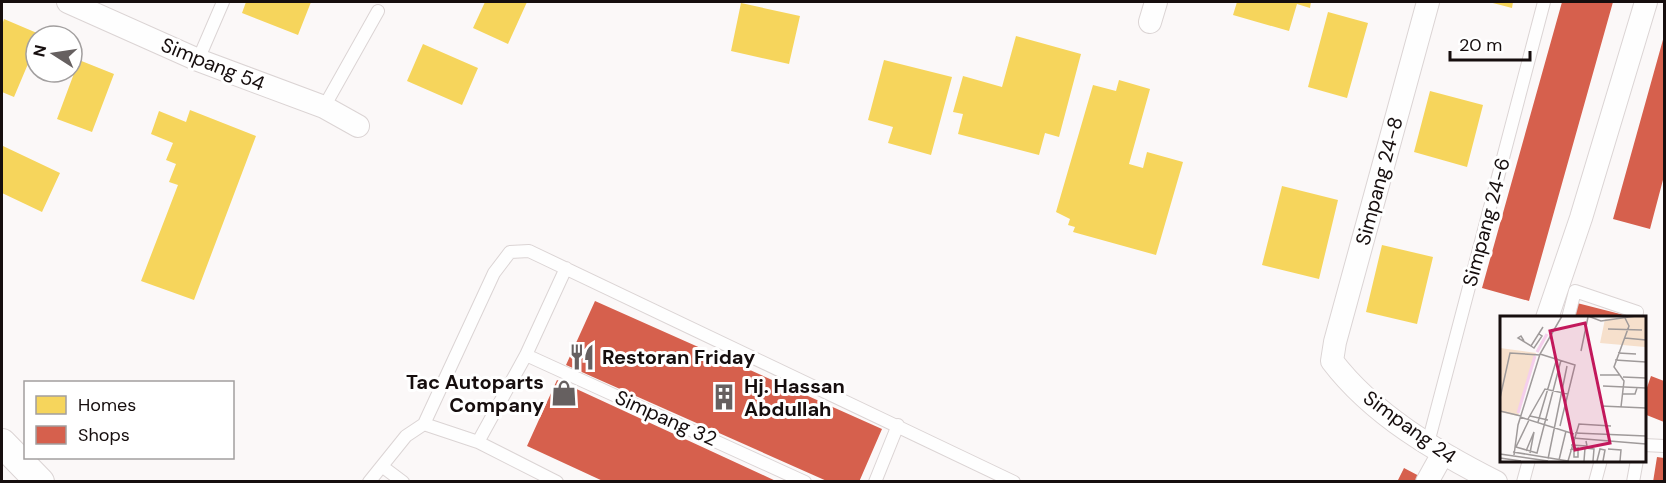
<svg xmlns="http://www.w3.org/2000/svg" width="1666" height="483" font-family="'DM Sans',sans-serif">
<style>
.homes{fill:#f6d55c}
.shops{fill:#d6604d}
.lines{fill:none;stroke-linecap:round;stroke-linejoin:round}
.service-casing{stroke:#dbd4d4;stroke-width:14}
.minor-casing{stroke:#dbd4d4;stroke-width:24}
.tertiary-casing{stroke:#dbd4d4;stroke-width:30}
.service{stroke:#fefefe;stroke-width:12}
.minor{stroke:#fefefe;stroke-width:22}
.tertiary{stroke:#fefefe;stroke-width:28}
.labels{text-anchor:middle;stroke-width:6;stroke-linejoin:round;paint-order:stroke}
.street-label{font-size:20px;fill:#160e0e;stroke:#fff}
.poi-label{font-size:20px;font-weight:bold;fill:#160e0e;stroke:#fff;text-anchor:start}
.inset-river{fill:none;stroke:#f5cfec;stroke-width:3}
.inset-road{fill:none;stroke:#9f9a9a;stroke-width:1.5}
.view{fill:#c2185b;fill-opacity:0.15;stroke:#c2185b;stroke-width:3}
.inset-edge{fill:none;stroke:#160e0e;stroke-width:3}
</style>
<rect width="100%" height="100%" fill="#fbf8f8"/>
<path class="homes" d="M246 2H311L298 35 242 13Z
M485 2H527L508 44 473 28Z
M1237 2H1311L1310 8 1297 4 1289 31 1233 15Z
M1489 2H1513L1512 8Z
M741 3 800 16 789 64 731 51Z
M1328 12 1368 23 1347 98 1308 87Z
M4 19 44 36H36V45L14 97 2 92V25Z
M1016 36 1081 54 1059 137 1045 133 1039 155 958 134 963 114 953 112 963 76 1002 87Z
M423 44 478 68 462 105 407 81Z
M79 60 114 74 92 132 57 119Z
M884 60 952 77 931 155 888 143 893 127 868 120Z
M1119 80 1150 89 1129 164 1143 168 1147 152 1183 162 1156 255 1073 232 1075 227 1068 225 1070 219 1056 212 1093 85 1116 91Z
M1430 91 1483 105 1467 167 1414 152Z
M190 110 256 136 194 300 141 281 178 185 169 182 176 164 166 160 173 143 151 134 159 111 186 122Z
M3 146 60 173 42 212 2 193Z
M1282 186 1338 200 1319 279 1262 265Z
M1382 245 1433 257 1417 324 1366 312Z"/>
<path class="shops" d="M1562 2H1613L1529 301 1482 288Z
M1664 36V176L1650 229 1613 219Z
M595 301 882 429 859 482H829L566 365Z
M1577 303 1628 316V318H1574Z
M1651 376 1664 381V422L1644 414V396Z
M557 380 778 482H605L527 446Z
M1657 457 1664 458V482H1653Z
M1404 468 1423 478 1421 482H1397Z"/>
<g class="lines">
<g class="service-casing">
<path id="service" d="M198 60 223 2
M324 107 378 11
M1568 318 1575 291 1637 312 1636 318
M526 355 805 482
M424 424 478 442 557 482
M478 442 526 355 566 268
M1428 443 1544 2
M1644 445 1664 446
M383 467 403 482
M369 482 406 436 424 424 494 273 510 252 529 251 1014 482
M875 482 898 425
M1523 482 1529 460
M1595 482 1601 460
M1633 482 1637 460"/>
</g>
<g class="minor-casing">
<path id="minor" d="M68 2 198 60 324 107 358 126
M1428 2 1335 342 1332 361C1373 415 1437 452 1496 482
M1150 22 1156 2
M1547 318 1581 218 1646 2
M1427 482 1442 455"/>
</g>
<g class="tertiary-casing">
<path id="tertiary" d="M2 443 40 482"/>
</g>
<use href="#service" class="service"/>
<use href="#minor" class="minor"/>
<use href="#tertiary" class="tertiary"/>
</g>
<defs>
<g id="restaurant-bare" transform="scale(2.07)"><path d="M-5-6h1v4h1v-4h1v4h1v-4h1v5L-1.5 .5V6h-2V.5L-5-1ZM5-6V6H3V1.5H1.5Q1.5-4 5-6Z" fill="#666060" stroke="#fff" stroke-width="2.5" paint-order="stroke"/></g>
<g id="shop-bare" transform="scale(2.07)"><path d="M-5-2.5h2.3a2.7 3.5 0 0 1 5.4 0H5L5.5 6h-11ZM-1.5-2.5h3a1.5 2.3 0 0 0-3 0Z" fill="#666060" stroke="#fff" stroke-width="2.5" paint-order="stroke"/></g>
<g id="building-bare" transform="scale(2.07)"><path d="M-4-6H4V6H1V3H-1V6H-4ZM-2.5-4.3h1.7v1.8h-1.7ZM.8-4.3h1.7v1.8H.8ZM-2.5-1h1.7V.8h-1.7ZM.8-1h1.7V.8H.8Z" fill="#666060" stroke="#fff" stroke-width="2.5" paint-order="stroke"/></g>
</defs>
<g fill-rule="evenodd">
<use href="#restaurant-bare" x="582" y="357"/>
<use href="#shop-bare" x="564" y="393"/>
<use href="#building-bare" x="724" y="397"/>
</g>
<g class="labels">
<g class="street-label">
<text transform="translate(213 64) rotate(22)" y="7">Simpang 54</text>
<text transform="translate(1379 181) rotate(-75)" y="7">Simpang 24-8</text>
<text transform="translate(1486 222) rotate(-75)" y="7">Simpang 24-6</text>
<text transform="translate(666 418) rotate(24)" y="7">Simpang 32</text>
<text transform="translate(1410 427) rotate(36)" y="7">Simpang 24</text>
</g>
<g class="poi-label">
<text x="602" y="364">Restoran Friday</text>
<text x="544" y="389" text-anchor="end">Tac Autoparts<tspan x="544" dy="23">Company</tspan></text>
<text x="744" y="393">Hj. Hassan<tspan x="744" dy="23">Abdullah</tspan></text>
</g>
</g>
<g transform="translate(1500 316)">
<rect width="146" height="146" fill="#fbf8f8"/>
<path d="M145 0V31L100 27 105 3ZM0 32 36 37 18 100 0 96Z" fill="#f6e0cc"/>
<path class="inset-river" d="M37 36 47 18M18 97 35 40"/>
<path class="inset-road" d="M88 0 101 5 136 0M108 13 142 14M125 22 146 24M24 25 21 20 18 22 31 30 43 11M31 30 34 32 42 20 39 18M81 35 88 1M118 37 136 38M40 38 75 49 60 110M115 44 146 46M100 59H119M123 61 146 62M103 70 146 72M123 78H135L137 72M0 82 10 37 40 39M101 90 146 92M121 91 124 65 114 51 129 10 125 2M0 95 21 100M30 100 48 104M20 101 74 118M28 103 45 73 68 78M29 104 16 131 37 137 61 44M38 106 57 42M75 117 146 120M73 122 146 128M71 129 87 130 86 125M108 133 121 134 120 145M70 134 78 132V141H74V134M26 135 34 116 30 137M13 136 68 145M0 138 48 145M14 139 18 109 40 38 62 0M0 142 21 145M48 143 67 50M59 144 66 115M68 145 79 108 111 110M84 145 85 132 94 133 93 145M97 145 100 133 105 134 103 145"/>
<path class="view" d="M85 7 110 127 75 134 50 15Z"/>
<rect width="146" height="146" class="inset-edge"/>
</g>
<rect width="1666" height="483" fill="none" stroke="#160e0e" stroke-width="6"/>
<rect x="24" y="381" width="210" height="78" fill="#ffffff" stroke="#a29f9f" stroke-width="1.5"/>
<rect x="36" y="396" width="30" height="18" fill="#f6d55c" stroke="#a29f9f" stroke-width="1.5"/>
<text x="78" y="411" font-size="18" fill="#160e0e">Homes</text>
<rect x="36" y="426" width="30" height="18" fill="#d6604d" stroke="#a29f9f" stroke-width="1.5"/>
<text x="78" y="441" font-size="18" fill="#160e0e">Shops</text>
<g transform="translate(54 54) rotate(282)"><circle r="28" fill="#ffffff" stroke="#a29f9f" stroke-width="1.5"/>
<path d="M0-4.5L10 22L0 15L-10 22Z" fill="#666060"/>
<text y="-9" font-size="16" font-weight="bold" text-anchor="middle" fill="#160e0e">N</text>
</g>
<path d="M1450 51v9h80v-9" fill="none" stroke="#160e0e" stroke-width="3"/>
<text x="1459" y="51" font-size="18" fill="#160e0e" stroke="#ffffff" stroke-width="4.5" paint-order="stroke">20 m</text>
</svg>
